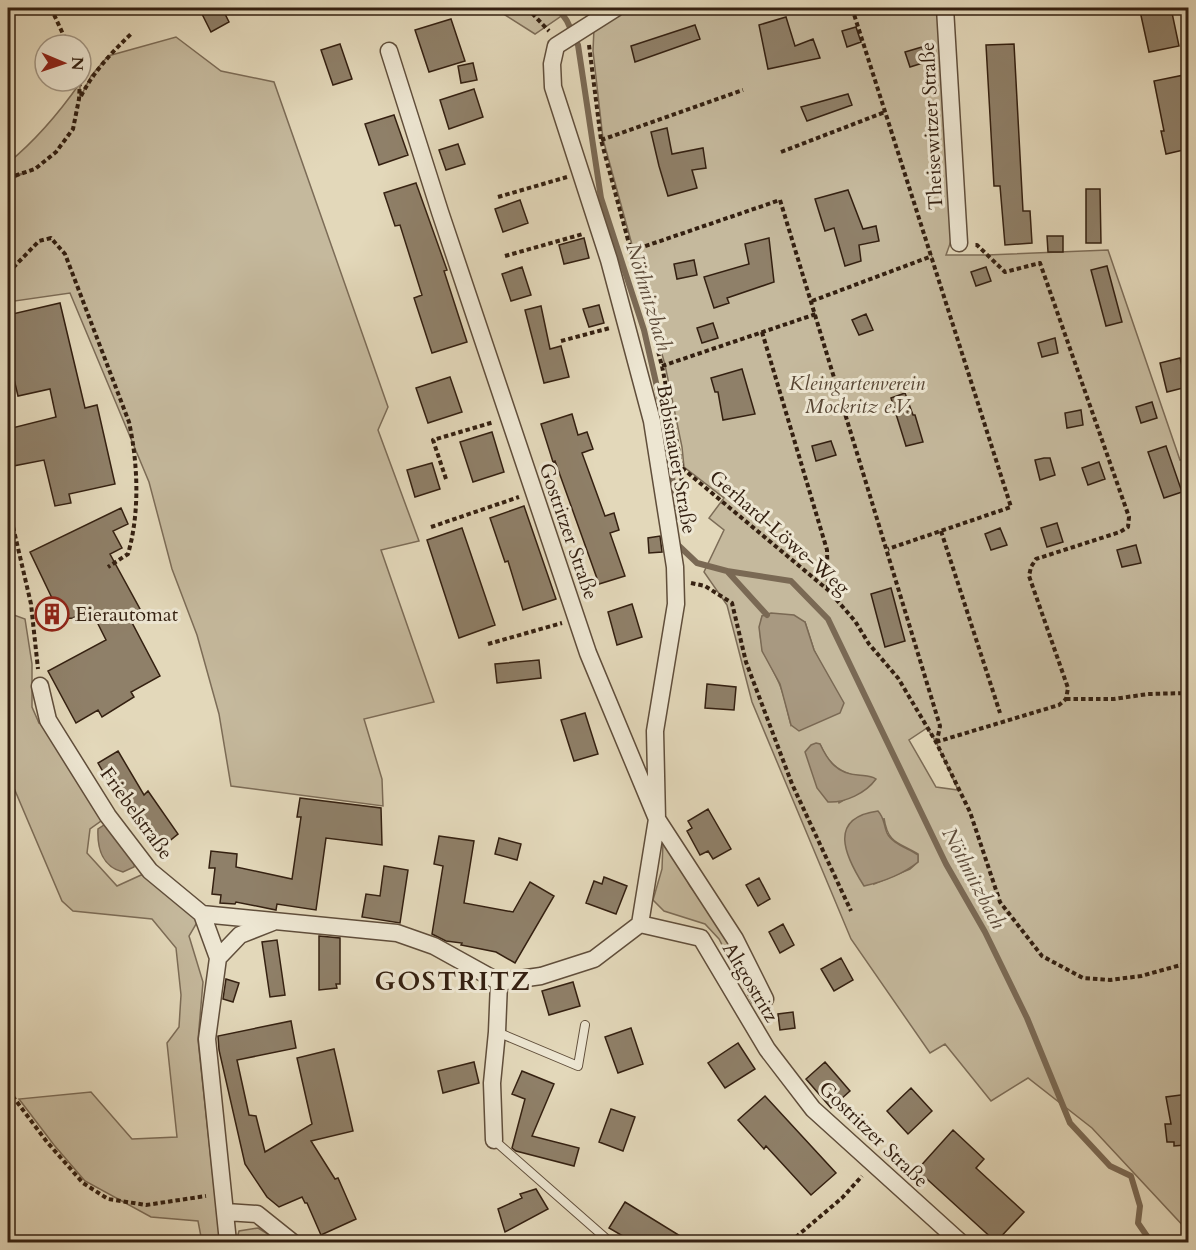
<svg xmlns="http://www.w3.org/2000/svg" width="1196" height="1250" font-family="Cardo,serif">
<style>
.green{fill:#c5b99d;stroke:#7c6c57;stroke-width:1.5;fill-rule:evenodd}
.water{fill:#a89981;stroke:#7a6954;stroke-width:1.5}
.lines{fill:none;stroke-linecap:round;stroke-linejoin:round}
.stream{stroke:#7a6954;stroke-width:6}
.building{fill:#8f8069;stroke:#342011;stroke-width:1.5}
.lane-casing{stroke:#604e3b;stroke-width:10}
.street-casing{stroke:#604e3b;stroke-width:19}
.path{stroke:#342011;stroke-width:4;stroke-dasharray:4.5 3;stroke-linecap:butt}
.lane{stroke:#ede6d2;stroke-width:8}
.street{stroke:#ede6d2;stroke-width:16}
.labels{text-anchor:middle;stroke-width:6;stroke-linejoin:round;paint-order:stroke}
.street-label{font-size:20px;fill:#342011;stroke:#ede6d2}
.park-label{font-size:20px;font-style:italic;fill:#584634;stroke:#ede6d2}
.poi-label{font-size:20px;fill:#342011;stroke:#ede6d2;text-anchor:start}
.water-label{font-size:21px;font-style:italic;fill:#5d4a38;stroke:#ede6d2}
.district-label{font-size:26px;font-weight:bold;letter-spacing:1.5px;fill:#342011;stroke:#ede6d2}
</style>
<rect width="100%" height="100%" fill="#e3d8ba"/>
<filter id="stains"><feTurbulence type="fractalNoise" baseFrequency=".00333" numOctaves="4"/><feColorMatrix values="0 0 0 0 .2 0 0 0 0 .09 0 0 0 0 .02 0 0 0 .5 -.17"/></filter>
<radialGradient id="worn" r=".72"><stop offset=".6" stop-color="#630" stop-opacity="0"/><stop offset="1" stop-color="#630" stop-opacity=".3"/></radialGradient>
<path class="green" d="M494 8H573L535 34Z
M627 8H940L951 241 946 255H987L1108 250 1180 460 1188 458V1231L1092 1128 1028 1078 991 1101 945 1044 930 1053 851 939 752 702 727 605 704 572 724 530 709 518 724 498 684 467 682 447 665 365 603 139 593 51 594 28ZM762 616 805 622 814 650 822 666 791 725C787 711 785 696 779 683 769 659 755 645 762 616ZM927 728 936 742 958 790 936 787 909 740ZM820 744C827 760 835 770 853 775L851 796 839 803ZM884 818C888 844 898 842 918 854V862L910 869 874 884Z
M176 37 221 71 274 82 388 407 378 430 419 541 381 550 434 702 364 719 382 779 383 806 231 786 219 714 197 635 172 569 149 482 70 293 8 302V181L26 172 8 178V163C36 140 59 113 80 83V98L91 76 108 56Z
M8 536 14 564 8 601 11 614 25 619 32 664V707L39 723 48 720 108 816 90 829 87 853 117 886 150 871 202 914 189 936 203 982 198 1040 220 1242H202L198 1221 151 1217 85 1181 54 1145 19 1099 91 1092 132 1139 177 1137 167 1043 179 1027 181 995 176 948 152 919 73 911 62 901 8 774Z
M663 842H667L690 886 725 933 756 1002 752 1003 719 939 705 924 664 911 653 900 662 869Z
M258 1228 281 1242H236L239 1231Z"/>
<path class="water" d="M771 613 794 615 805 622 814 650 844 703 840 713 799 731 791 725 780 684 762 651 759 627 762 616Z
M816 743 820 744C828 761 837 774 858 775 864 776 870 775 876 779 866 793 845 803 828 802L817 788 805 752 811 745Z
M878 811C885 819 883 823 887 833 892 844 908 848 918 855V862C903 874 882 882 864 886 845 856 827 818 878 811Z
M107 823 135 860 134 867 123 872C103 867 97 849 98 829Z"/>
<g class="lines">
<path class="stream" d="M558 8 567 21 578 45 601 198 644 330 670 444 675 518
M677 540V544L697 563 727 571 767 615
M727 571 791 581 828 619 946 864 985 932 1027 1018 1070 1123 1110 1166 1131 1176 1140 1206 1138 1223 1151 1242"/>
</g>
<path class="building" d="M199 8H222L229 22 211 32Z
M1155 8H1171L1179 46 1149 52 1140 11Z
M786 17 795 46 813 39 820 58 768 69 759 25Z
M451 19 465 61 429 72 415 30Z
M695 25 700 39 635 62 631 46Z
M856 27 861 42 847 47 842 31Z
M340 44 352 79 333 85 321 50Z
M1014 44 1023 211H1030L1032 243 1005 245 1000 186H994L986 45Z
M922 47 926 62 910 67 905 52Z
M473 63 477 80 461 83 458 66Z
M1184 75 1188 98V149L1166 154 1161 131H1164L1154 81Z
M474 89 483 117 449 129 440 100Z
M848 94 852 105 807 121 801 107Z
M394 115 408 155 379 165 365 124Z
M667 128 672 154 703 148 706 168 692 170 697 188 668 196 659 166 651 132Z
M458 144 465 164 446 170 439 150Z
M416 183 447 270 444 271 467 342 432 353 414 298 422 295 400 225 395 226 384 193Z
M1086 189H1100L1101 243H1086Z
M848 190 863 229 876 226 879 241 859 245 861 261 845 266 834 228 825 231 815 199Z
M520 200 528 223 503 232 495 209Z
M1047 236H1063V252H1048Z
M584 238 589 258 564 264 559 245Z
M769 238 774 282 727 298 729 303 714 308 704 277 749 264 745 244Z
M694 260 697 275 677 279 674 264Z
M1107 266 1122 322 1106 326 1091 270Z
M522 267 531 295 511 301 502 274Z
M986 267 991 281 976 286 971 272Z
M60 303 85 408 97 405 115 484 69 494 71 503 55 506 44 460 13 466 8 440V429L56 417 50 389 18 396 8 354V315Z
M599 305 604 323 589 327 583 309Z
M541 306 550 349 561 346 569 377 544 383 525 310Z
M866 314 873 330 859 335 852 320Z
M713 323 718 338 702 343 697 328Z
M1055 338 1058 353 1042 357 1038 343Z
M1180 358 1187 387 1167 392 1160 363Z
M742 369 755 414 723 420 718 392H715L711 378Z
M450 377 462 412 428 423 416 388Z
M905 393 913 415H915L923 442 906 446 891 398Z
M1152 402 1157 418 1141 423 1136 407Z
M1081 410 1083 425 1067 428 1065 413Z
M572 414 578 435 587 432 593 449 582 453 605 516 614 513 619 530 610 533 625 576 599 584 555 461 553 462 541 424Z
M492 432 504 472 473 482 460 442Z
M831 441 836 455 816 461 812 446Z
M1166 446 1182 492 1164 498 1148 452Z
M1044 458H1050L1055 475 1040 480 1035 460Z
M1099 462 1105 479 1088 485 1082 468Z
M432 463 440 489 415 497 407 470Z
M524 506 556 599 523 610 508 561 505 562 490 518Z
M121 508 128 524 113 531 122 548 110 554 140 609 128 615 160 676 131 692 134 697 102 717 98 710 76 723 48 671 106 640 90 608 73 618 62 619 30 552Z
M1057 523 1063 542 1047 547 1041 528Z
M462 528 495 625 459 638 427 540Z
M1000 528 1007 545 991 550 985 534Z
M660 536 662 552 649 553 648 538Z
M1136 545 1141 563 1122 567 1117 550Z
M891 588 905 641 885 647 871 594Z
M632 604 642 637 617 645 608 612Z
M539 660 541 678 497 683 495 664Z
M707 684 736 687 734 710 705 708Z
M585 713 598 754 574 761 561 720Z
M118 751 144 795 148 791 178 834 162 847 147 829 144 831 117 796 98 763Z
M300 798 381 808 382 845 326 838 316 910 277 904 276 910 236 902 235 904 220 903 221 895 212 894 215 868H209L211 851 237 854 236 867 292 879 301 817H297Z
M708 809 731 849 713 859 708 851 700 855 687 831 692 828 688 821Z
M439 836 474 841 464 903 513 912 530 882 554 896 515 963 496 952 461 945 462 943 446 941 432 934 443 866 434 864Z
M499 838 521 844 517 860 495 854Z
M384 866 408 870 400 923 362 917 366 894 380 896Z
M604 877 627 886 616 914 586 903 594 881 602 884Z
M759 878 770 899 758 906 746 885Z
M783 924 794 945 780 953 769 932Z
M319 936 340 938V984H336L337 988 319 990Z
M277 940 285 995 270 997 262 942Z
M841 958 853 980 834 991 821 969Z
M226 979 239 983 233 1002 223 999Z
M573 982 580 1006 549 1015 542 991Z
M793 1012 795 1028 780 1030 778 1014Z
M291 1021 296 1048 237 1060 249 1115 256 1116 265 1152 312 1124 297 1058 334 1049 353 1131 311 1141 335 1179 338 1178 356 1219 321 1235 307 1203H305L302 1197 279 1207 267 1197 245 1164 219 1050 218 1036Z
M631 1028 643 1064 618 1073 605 1037Z
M738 1043 755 1069 725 1088 708 1063Z
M474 1062 479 1083 443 1093 438 1071Z
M825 1062 850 1091 831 1108 806 1079Z
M522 1071 554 1084 532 1136 579 1148 574 1166 516 1151 512 1148 525 1099 512 1094Z
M911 1088 932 1111 908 1134 887 1111Z
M1188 1094V1110L1183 1111 1185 1145 1174 1146V1142H1167L1165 1124H1171L1166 1097Z
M765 1096 836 1173 811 1195 766 1146 764 1149 738 1120Z
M611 1109 635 1117 623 1151 599 1142Z
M953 1130 984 1159 976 1168 1024 1212 996 1242 917 1170Z
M536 1189 548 1209 505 1232 498 1209 522 1198 520 1194Z
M625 1202 690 1242H633L609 1228Z"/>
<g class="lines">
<g class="lane-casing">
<path id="lane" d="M497 1032 578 1066 585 1025
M494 1140 610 1242"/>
</g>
<g class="street-casing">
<path id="street" d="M616 8 556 46 552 64 553 87 609 260 652 421 675 567 676 604 655 731 657 819 640 924
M945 8 959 243
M389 51 440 212 588 653 657 819 735 939 765 999
M40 686 48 720 108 816 150 871 202 914 218 958 207 1039 228 1242
M202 914 397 933 434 946 499 982 541 976 594 959 640 924 701 938 767 1049 813 1109 960 1242
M218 958 240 935 273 922
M494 1140 492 1083 497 1032 499 982
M226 1212 257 1214 292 1242"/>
</g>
<path class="path" d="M51 8 68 45
M527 8 549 31
M852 8 1011 507 888 549
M740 10 747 8
M589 45 601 140 662 366 682 468 681 486
M81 96C94 71 112 52 132 33
M601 140 743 90
M781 152 885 112
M8 178 35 169 56 152 73 129 79 99 80 81
M498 197 567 177
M631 251 780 200 940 726 937 741
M505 256 583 234
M8 273 39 241 51 238 65 254 129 422C138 464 140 512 128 554L108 567
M812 301 932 256
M762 332 827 550 828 589
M561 341 610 328
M662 366 816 314
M682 468 828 590 855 621 869 644 898 678 936 742 970 812 1000 902 1042 956 1083 978 1110 980 1141 976 1188 963
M446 479 433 440 494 422
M8 505 31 604 38 669
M431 527 519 497
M941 531 1000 713
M691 583 705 586 732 603 746 662 792 784 851 911
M488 644 562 623
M1066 699H1114L1148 694 1188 693
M936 742 1059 705 1066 699 1068 688 1029 576 1031 567 1036 559 1120 532 1128 527 1129 517 1040 263 1005 272 977 245H974
M8 1090 47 1142 83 1183 108 1199 146 1205 206 1196
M790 1242 842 1198 862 1176"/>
<use href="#lane" class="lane"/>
<use href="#street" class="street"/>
</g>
<defs>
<g id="building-ring" transform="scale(1.725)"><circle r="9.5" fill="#ede6d2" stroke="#8f2418" stroke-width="1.5"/><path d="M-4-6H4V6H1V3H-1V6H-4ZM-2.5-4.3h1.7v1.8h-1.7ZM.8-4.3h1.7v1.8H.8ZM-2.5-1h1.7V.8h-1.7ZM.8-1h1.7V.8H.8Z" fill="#8f2418"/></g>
</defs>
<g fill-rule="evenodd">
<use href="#building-ring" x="52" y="614"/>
</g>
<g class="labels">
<g class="street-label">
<text transform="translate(931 126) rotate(-93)" y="7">Theisewitzer Straße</text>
<text transform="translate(677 459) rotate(80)" y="7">Babisnauer Straße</text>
<text transform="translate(569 531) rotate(71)" y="7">Gostritzer Straße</text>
<text transform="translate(780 532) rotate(41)" y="7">Gerhard-Löwe-Weg</text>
<text transform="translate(137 813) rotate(54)" y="7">Friebelstraße</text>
<text transform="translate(751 982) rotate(59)" y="7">Altgostritz</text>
<text transform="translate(874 1134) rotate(44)" y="7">Gostritzer Straße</text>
</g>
<g class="park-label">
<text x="857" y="390">Kleingartenverein<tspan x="857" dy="23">Mockritz e.V.</tspan></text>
</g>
<g class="poi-label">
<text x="75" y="621">Eierautomat</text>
</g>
<g class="water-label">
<text transform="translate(649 297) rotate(73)" y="7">Nöthnitzbach</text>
<text transform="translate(974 878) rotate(62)" y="7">Nöthnitzbach</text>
</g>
<g class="district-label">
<text x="453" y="990">GOSTRITZ</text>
</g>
</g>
<rect width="1196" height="1250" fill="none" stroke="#e3d8ba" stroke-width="30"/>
<rect x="9" y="9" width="1178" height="1232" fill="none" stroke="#342011" stroke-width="3"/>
<rect x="15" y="15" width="1166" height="1220" fill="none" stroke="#342011" stroke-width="1.5"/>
<g transform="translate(63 63) rotate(92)"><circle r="28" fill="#ede6d2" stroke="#a39785" stroke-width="1.5"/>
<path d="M0-4.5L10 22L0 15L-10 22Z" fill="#8f2418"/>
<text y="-9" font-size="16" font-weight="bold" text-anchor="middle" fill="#342011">N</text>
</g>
<rect width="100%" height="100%" filter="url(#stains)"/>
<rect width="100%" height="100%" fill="url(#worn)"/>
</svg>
